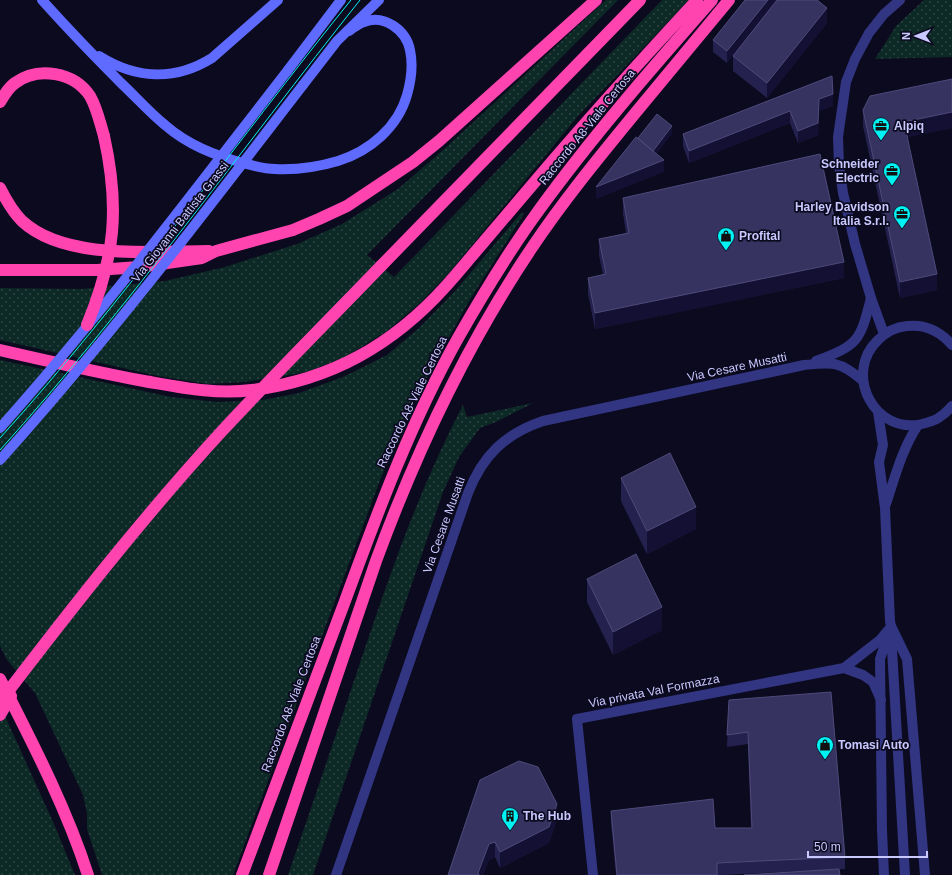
<svg xmlns="http://www.w3.org/2000/svg" width="952" height="875" font-family="Arial,sans-serif">
<style>
.grass{fill:url(#grass-dots)}
.lines{fill:none;stroke-linecap:round;stroke-linejoin:round}
.minor{stroke:#313582;stroke-width:10}
.tertiary{stroke:#313582;stroke-width:10}
.secondary{stroke:#5f6aff;stroke-width:10}
.motorway{stroke:#ff43af;stroke-width:12}
.tram{stroke:#00f2f3;stroke-width:1}
.secondary-bridge{stroke:#5f6aff;stroke-width:10}
.motorway-bridge{stroke:#ff43af;stroke-width:12}
.wall{fill:#25214e}
.shaded-wall{fill:#141033}
.building{fill:#373361;stroke:#4e4a7a}
.labels{text-anchor:middle;stroke-width:3.5;stroke-linejoin:round;paint-order:stroke}
.poi-label{font-size:12px;font-weight:bold;fill:#c9c8ff;stroke:#0c0a1f;text-anchor:start}
.street-label{font-size:12px;fill:#c9c8ff;stroke:#0c0a1f}
</style>
<defs>
<pattern id="grass-dots" width="8" height="8" patternUnits="userSpaceOnUse"><rect width="8" height="8" fill="#0d2925"/><path d="M2 2h.1M6 6h.1" fill="none" stroke="#2f4746" stroke-width="1.8" stroke-linecap="round"/></pattern>
</defs>
<rect width="100%" height="100%" fill="#0c0a1f"/>
<path class="grass" d="M606 0H618L367 255 394 277 662 0H689L578 116 448 274 420 303 387 331 345 357 307 372 244 382 208 384 158 376 0 340V288L82 289 165 281 225 267 297 244 342 224 398 189 442 151Z
M924 0H952V57L875 59 896 26Z
M522 212 524 214 469 301 416 398 382 475 233 875H102L87 829V813L83 795 35 693 7 660 0 646V360L171 397 218 402 263 400 299 393 343 377 387 355 419 328 455 291Z
M533 403 496 422 480 428 459 457 443 492 313 875H288C312 806 335 737 358 669 388 579 419 489 463 405L467 417Z
M0 705 54 824 75 875H0Z"/>
<g class="lines">
<path class="minor" d="M816 361C858 345 860 342 871 298
M844 668 863 675 873 682 881 700
M336 875 468 493C483 455 505 434 543 421L804 365C833 362 840 361 862 380
M593 875 577 719 844 668 880 640 890 628"/>
<path class="tertiary" d="M884 334 871 298 855 244 843 193 839 165 838 137 846 82 855 59 869 33 884 14 900 0
M952 345C940 331 925 324 907 326 895 327 886 332 878 340 843 373 874 435 922 424 929 422 936 421 941 416 945 414 949 409 952 406
M878 412 883 445 879 462 885 508 890 621 891 626 907 659 925 875
M886 504C895 477 902 449 918 425
M891 632 905 875
M884 875 882 830 880 659 891 626"/>
<path class="secondary" d="M42 0C67 28 94 56 121 83 136 97 149 112 165 125 188 145 214 155 243 163 254 166 264 169 275 169 296 170 318 167 338 161 370 151 398 127 407 95 411 81 413 64 410 50 406 30 384 14 364 22 358 24 353 28 349 31
M99 56C136 79 175 81 212 58L278 0
M288 70 341 0
M303 85 337 41 379 0"/>
<path class="motorway" d="M0 102C4 95 8 88 15 83 38 66 74 72 90 96 97 108 100 123 104 136
M0 188C6 200 13 212 22 221 65 261 155 251 209 251
M381 266 640 0
M0 270H97L139 267 202 258 216 251 293 230 319 219 347 206 413 162 439 141 596 0
M0 350C48 361 96 372 144 381 179 387 216 395 252 390 331 380 393 345 446 286 458 273 470 258 482 244 505 217 527 191 550 164 598 108 647 54 697 0
M0 679C32 742 66 807 88 875
M242 875C276 784 311 693 345 601 378 511 411 422 458 338 483 294 509 251 539 210 592 137 652 68 712 0
M269 875 376 561C416 452 466 346 531 249 563 201 600 156 637 111 668 74 698 37 729 0"/>
<path class="tram" d="M0 438C126 299 233 146 351 0
M0 450C129 307 241 150 360 0"/>
<path class="secondary-bridge" d="M0 428C102 314 194 191 288 70
M0 460C108 340 205 212 303 85"/>
<path class="motorway-bridge" d="M87 325C115 257 120 208 104 136
M0 702C71 609 143 517 222 431 274 375 328 321 381 266
M0 715 11 696"/>
</g>
<path class="wall" d="M745 0H817L827 8V23L767 98 733 71V56L751 33 727 63 713 52V40Z
M832 76 833 106 819 111 818 135 798 143 790 123 689 163 683 146V134Z
M952 79V128L907 137 937 290 900 298 863 126V110Z
M623 198 844 278 595 329 588 294V278L603 275 599 255V239L626 233 623 214Z
M621 478 696 529 647 554 621 501Z
M587 579 662 630 613 655 587 602Z
M729 700 845 857V869L724 875H616L611 823V811L715 828H751L748 744 727 747Z
M480 780 557 819 549 843 500 868 495 857 489 860 483 875H448Z"/>
<path class="shaded-wall" d="M768 0H778L727 63V51Z
M827 8V23L767 98V83Z
M833 94V106L819 111 818 135 798 143V131L819 99Z
M790 111V123L689 163V151Z
M952 112V128L904 138V122Z
M672 126V134L651 161V153Z
M664 160V172L596 199V187Z
M844 262V278L595 329V313Z
M937 274V290L900 298V282Z
M696 507V529L647 554V531Z
M662 607V630L613 655V632Z
M557 804V819L549 843 500 868V852Z
M495 842V857L489 860 483 875H478V873L489 844Z"/>
<path class="building" d="M745 0H768L727 51 713 40Z
M777 0H817L827 8 767 83 733 56Z
M832 76 833 94 819 99 818 123 798 131 790 111 689 151 683 134Z
M952 79V112L904 122 937 274 900 282 863 110 870 96Z
M657 114 672 126 653 151 638 138Z
M636 137 664 160 596 187Z
M820 154 844 262 595 313 588 278 606 274 599 239 629 233 623 198Z
M670 453 696 507 647 531 621 478Z
M636 554 662 607 613 632 587 579Z
M831 692 845 857 717 863V875H617L611 811 713 799 715 828H752L748 732 727 735 729 700Z
M519 761 538 767 557 804 549 827 500 852 495 842 489 844 478 873 479 875H448L480 780Z
M839 869 840 875H744Z"/>
<defs>
<g id="office-pin" transform="scale(0.9)"><path d="M0 17L-7.5 6A9.5 9.5 0 1 1 7.5 6Z" fill="#00f2f3" stroke="#0c0a1f"/><path d="M-6-3h4V-5.5h4V-3h4V5H-6ZM-1-4.5V-3h2v-1.5ZM-6 0V1H6V0Z" fill="#111"/></g>
<g id="shop-pin" transform="scale(0.9)"><path d="M0 17L-7.5 6A9.5 9.5 0 1 1 7.5 6Z" fill="#00f2f3" stroke="#0c0a1f"/><path d="M-5-2.5h2.3a2.7 3.5 0 0 1 5.4 0H5L5.5 6h-11ZM-1.5-2.5h3a1.5 2.3 0 0 0-3 0Z" fill="#111"/></g>
<g id="building-pin" transform="scale(0.9)"><path d="M0 17L-7.5 6A9.5 9.5 0 1 1 7.5 6Z" fill="#00f2f3" stroke="#0c0a1f"/><path d="M-4-6H4V6H1V3H-1V6H-4ZM-2.5-4.3h1.7v1.8h-1.7ZM.8-4.3h1.7v1.8H.8ZM-2.5-1h1.7V.8h-1.7ZM.8-1h1.7V.8H.8Z" fill="#111"/></g>
</defs>
<g fill-rule="evenodd">
<use href="#office-pin" x="881" y="126"/>
<use href="#office-pin" x="892" y="171"/>
<use href="#office-pin" x="902" y="214"/>
<use href="#shop-pin" x="726" y="236"/>
<use href="#shop-pin" x="825" y="745"/>
<use href="#building-pin" x="510" y="816"/>
</g>
<g class="labels">
<g class="poi-label">
<text x="894" y="130">Alpiq</text>
<text x="879" y="168" text-anchor="end">Schneider<tspan x="879" dy="14">Electric</tspan></text>
<text x="889" y="211" text-anchor="end">Harley Davidson<tspan x="889" dy="14">Italia S.r.l.</tspan></text>
<text x="739" y="240">Profital</text>
<text x="838" y="749">Tomasi Auto</text>
<text x="523" y="820">The Hub</text>
</g>
<g class="street-label">
<text transform="translate(587 127) rotate(-51)" y="4">Raccordo A8-Viale Certosa</text>
<text transform="translate(180 222) rotate(-52)" y="4">Via Giovanni Battista Grassi</text>
<text transform="translate(737 367) rotate(-12)" y="4">Via Cesare Musatti</text>
<text transform="translate(412 402) rotate(-64)" y="4">Raccordo A8-Viale Certosa</text>
<text transform="translate(444 525) rotate(-70)" y="4">Via Cesare Musatti</text>
<text transform="translate(654 691) rotate(-11)" y="4">Via privata Val Formazza</text>
<text transform="translate(291 704) rotate(-69)" y="4">Raccordo A8-Viale Certosa</text>
</g>
</g>
<g transform="translate(916 36) rotate(270)" stroke="#0c0a1f" stroke-width="3" paint-order="stroke">
<path d="M0-3L7 15L0 10L-7 15Z" fill="#c9c8ff"/>
<text y="-6" font-size="11" font-weight="bold" text-anchor="middle" fill="#c9c8ff">N</text>
</g>
<path d="M808 851v6h119v-6" fill="none" stroke="#c9c8ff" stroke-width="2"/>
<text x="814" y="851" font-size="12" fill="#c9c8ff" stroke="#0c0a1f" stroke-width="3" paint-order="stroke">50 m</text>
</svg>
